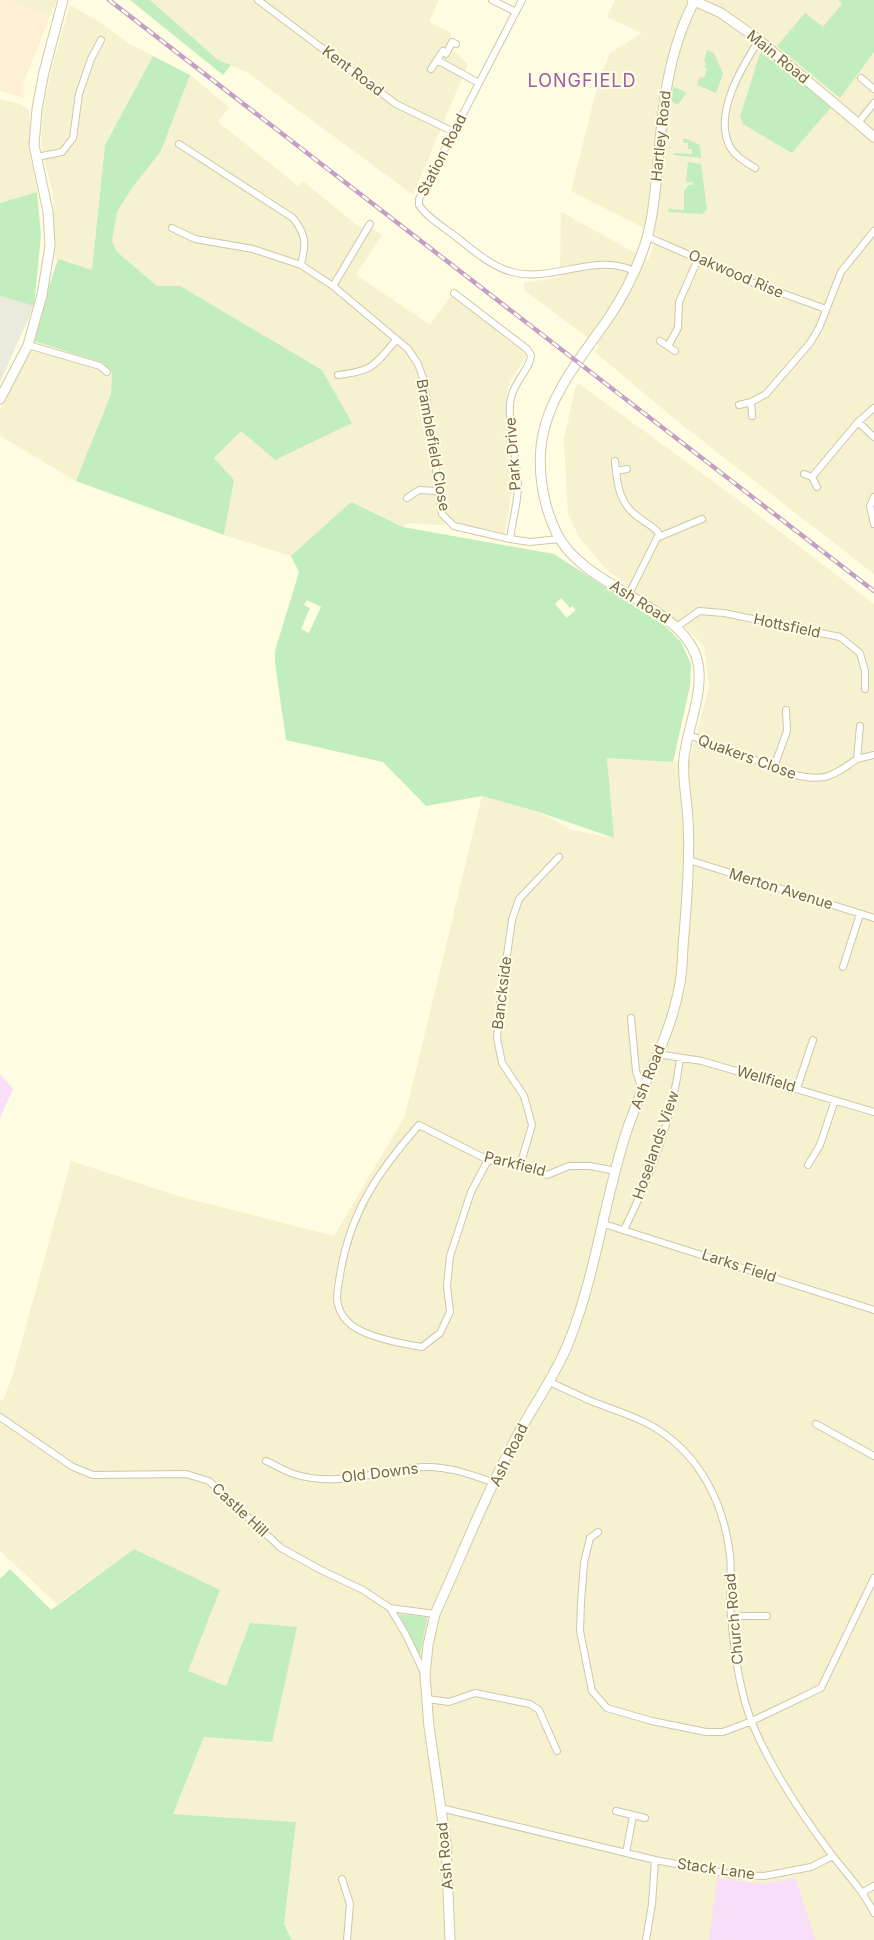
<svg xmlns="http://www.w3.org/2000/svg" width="874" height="1940" font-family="Inter,sans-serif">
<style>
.residential{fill:#f6f1cf}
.commercial{fill:#ffefd4}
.industrial{fill:#ece9dd}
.education{fill:#f9defa}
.green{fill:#c2edbe;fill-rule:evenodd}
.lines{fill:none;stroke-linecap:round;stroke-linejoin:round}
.street-casing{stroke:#d0c7a7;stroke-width:8}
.secondary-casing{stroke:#d4c9a4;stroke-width:11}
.street{stroke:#fff;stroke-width:6}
.secondary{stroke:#fff;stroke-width:9}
.rail-casing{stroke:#c39fc8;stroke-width:4.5}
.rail{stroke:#fffde9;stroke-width:2.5;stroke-dasharray:8;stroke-linecap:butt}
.labels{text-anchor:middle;stroke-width:4;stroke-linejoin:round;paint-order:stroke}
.street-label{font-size:15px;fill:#786846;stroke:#fffde9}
.quarter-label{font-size:18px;letter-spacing:1px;fill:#9b609c;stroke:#fffde9}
</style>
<rect width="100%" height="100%" fill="#fefce1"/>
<path class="residential" d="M6 0H57L50 16Z
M150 0H439L429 22 451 33 447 45 468 64 413 195 247 72 218 60Z
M615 0H839L874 29V574L677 421 595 352 599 346 524 290V283L560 277 561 212 648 260 658 235 571 191 598 84 610 53 642 33 607 17Z
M70 5 95 19 128 43 153 56 105 145 92 270 55 259 53 195 41 146 43 111 51 71Z
M190 75 229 107 218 122 298 186 303 181 360 228 366 224 382 235 356 275 430 325 452 294 527 355 510 381 507 391V431L512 459 513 483 505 533 455 523 439 525 409 523 403 527 351 502 291 556 224 535 234 480 214 458 241 430 275 460 352 422 180 286 157 287 117 253 112 241 117 212 132 188 161 151Z
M0 99 20 104 29 110 32 157 37 192 0 203Z
M34 341 103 363 112 372 111 394 76 481 0 436V410Z
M578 383 740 501 874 604V1940H292L284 1924 296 1822 173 1814 204 1737 272 1742 250 1623 226 1686 187 1671 219 1590 134 1549 57 1604 0 1551V1399L3 1401 13 1374 71 1161 181 1197 334 1236 405 1116 482 796 539 812 572 830 613 838 607 757 673 762 690 759 709 686 704 646 687 629 607 570 579 537 568 514 564 439 575 389Z"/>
<path class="commercial" d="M0 0H6L50 16 23 84 24 98 0 91Z"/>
<path class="industrial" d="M0 296 34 306 0 382Z"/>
<path class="education" d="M0 1074 13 1089 0 1118Z
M717 1878 760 1884 796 1878 815 1940H709Z"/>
<path class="green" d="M130 0H150L218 60 231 65 223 75Z
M838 0H874V52L840 98 777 46 805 13 823 27 842 4Z
M762 47 832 106 792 153 743 124 740 117Z
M707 50 714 53 723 74 716 93 697 85 700 77 704 78 707 68 702 67 705 66 706 63 704 61Z
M153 56 190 75 161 151 132 188 117 212 112 241 117 252 157 286H180L322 370 352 423 275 460 241 431 214 458 234 480 224 535 76 481 111 394 112 372 103 363 34 341 38 321 58 259 92 270 105 145Z
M673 87 684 91 686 93 678 105 671 101Z
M684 138 700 145 701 158 674 155V153L692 154V149H688V143H683Z
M688 162 701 164 707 209 702 214 668 212 669 209 684 210V192L688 185H693V182H686Z
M37 192 41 235 34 306 0 296V203Z
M351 502 403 527 554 554 665 626 681 642 691 664 690 686 673 762 607 758 614 838 539 812 482 796 426 806 383 762 286 740 275 663V651L299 572 291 556ZM561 598 570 608 572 606 576 610 567 618 555 604ZM307 600 321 607 309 633 301 629 310 608 304 605Z
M134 1549 220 1590 188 1671 226 1686 250 1623 297 1627 272 1742 204 1737 173 1814 296 1822 284 1924 292 1940H0V1579L10 1569 51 1610Z
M399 1614 426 1617 427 1619 419 1658Z"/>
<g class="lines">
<g class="street-casing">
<path id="street" d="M258 0 396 104 454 132
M492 0 516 12
M522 0 419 199V205C428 219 447 229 460 240 475 252 493 267 512 272 551 283 596 252 634 271
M437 60 479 83
M431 69 443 51 446 54 452 42 456 44
M861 78 874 89
M858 123 874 103
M179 144 293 218C307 236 306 243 301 265
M37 157 62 152 73 138 79 94 91 59 101 40
M755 168C746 162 734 156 729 145 714 112 742 67 759 40
M172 228 195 239 253 249 301 265 333 286 408 349 418 364 424 381 442 514 454 526 510 539 530 542 559 539
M648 237 751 282 826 309
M333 286 370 224
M454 293 527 349 531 355C531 369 512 382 510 404 508 431 517 458 518 485 518 503 512 522 510 539
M660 341 675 351
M28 345 100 366 107 372
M668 346 678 328 679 302 698 259
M338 375C373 371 374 366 396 340
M751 402 752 416
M739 405 751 402 766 394 810 343 819 328 841 272 874 231
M858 422 874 437
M615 461C617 485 619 505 641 519 647 524 655 527 659 534L628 596
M616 471 627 469
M804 474 812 477 817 487
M812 477 858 422 874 408
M874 497 870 506 874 524
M407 498 419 490 438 491
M659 537 702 519
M678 626 699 611 724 613 840 637 860 653 865 671V689
M689 735 795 775C825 782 833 776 857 759L860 726
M857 759 874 755
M774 767 787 731 786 710
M689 860 874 918
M843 967 860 914
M631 1018 636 1071 642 1090
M657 1054 702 1061 874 1112
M797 1088 813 1040
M488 1160 471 1192 450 1256 447 1286 450 1312 440 1333 422 1347C403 1344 361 1337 347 1321 333 1305 337 1294 340 1275 350 1212 378 1172 419 1125L488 1160 520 1166 547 1175 569 1166H590L616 1171
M808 1165 820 1145 835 1100
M520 1166 532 1125 524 1096 502 1063 497 1038 500 1004 512 920 519 899 559 857
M604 1224 874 1310
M624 1230C651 1175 673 1118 680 1058
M550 1382C563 1388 577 1395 591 1401 613 1410 637 1416 657 1429 701 1457 724 1504 730 1555 732 1575 729 1596 731 1616 734 1651 739 1690 752 1723 772 1771 801 1814 832 1855 847 1874 863 1891 874 1913
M0 1417 73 1467 93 1475 186 1474 209 1481 281 1548 321 1570 363 1590 390 1608 435 1614
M816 1424 874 1456
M266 1461C275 1465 285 1471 294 1474 336 1488 381 1470 424 1467 449 1466 472 1475 495 1483
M598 1532 590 1538 584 1563 581 1602 580 1631 592 1691 607 1708 652 1721 706 1732H723L752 1721 821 1688 874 1578
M390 1608 406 1635 425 1675
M731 1616H767
M427 1699 449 1702 475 1693 530 1704 539 1710 557 1751
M441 1808 655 1860 735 1875 764 1876 811 1867 833 1856
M616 1811 645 1818
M626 1853 633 1816
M342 1879 350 1904 347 1940
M863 1892 874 1886
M646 1940 652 1904 655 1860"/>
</g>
<g class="secondary-casing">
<path id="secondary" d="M692 0 721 13 759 40 874 137
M0 399 28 345 42 295 50 246 48 212 34 145 37 109 44 72 63 0
M450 1940 446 1844 429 1727 425 1675 428 1645 435 1614C463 1553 488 1488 521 1429 537 1400 556 1374 568 1344 596 1275 604 1200 627 1130 643 1083 670 1037 679 988 683 971 682 952 684 935 687 897 690 858 688 820 687 799 682 779 684 758 687 729 701 701 699 671 695 606 586 592 557 534 543 506 537 470 542 439 550 392 584 354 610 316 623 296 634 275 642 253 652 227 654 201 657 174 662 116 666 55 694 2"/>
</g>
<use href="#street" class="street"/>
<use href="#secondary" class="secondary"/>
<g class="rail-casing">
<path id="rail" d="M109 0 874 591"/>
</g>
<use href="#rail" class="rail"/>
</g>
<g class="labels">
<g class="street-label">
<text transform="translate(778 57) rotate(39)" y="5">Main Road</text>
<text transform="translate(353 71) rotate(37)" y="5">Kent Road</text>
<text transform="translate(661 136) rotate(-84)" y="5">Hartley Road</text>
<text transform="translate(442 155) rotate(-63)" y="5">Station Road</text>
<text transform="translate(736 274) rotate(23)" y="5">Oakwood Rise</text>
<text transform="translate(433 445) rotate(80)" y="5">Bramblefield Close</text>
<text transform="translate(513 454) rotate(-94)" y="5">Park Drive</text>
<text transform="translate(640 602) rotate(32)" y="5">Ash Road</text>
<text transform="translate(787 626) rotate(12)" y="5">Hottsfield</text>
<text transform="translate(747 757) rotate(20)" y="5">Quakers Close</text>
<text transform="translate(781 889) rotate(17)" y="5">Merton Avenue</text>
<text transform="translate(502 993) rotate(-83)" y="5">Banckside</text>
<text transform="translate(648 1077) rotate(-68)" y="5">Ash Road</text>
<text transform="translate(766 1079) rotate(16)" y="5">Wellfield</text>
<text transform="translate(656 1145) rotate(-71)" y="5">Hoselands View</text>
<text transform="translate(515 1164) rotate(14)" y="5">Parkfield</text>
<text transform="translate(739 1266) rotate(18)" y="5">Larks Field</text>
<text transform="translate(509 1455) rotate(-64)" y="5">Ash Road</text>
<text transform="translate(380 1473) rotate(-7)" y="5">Old Downs</text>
<text transform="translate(240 1510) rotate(43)" y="5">Castle Hill</text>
<text transform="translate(734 1619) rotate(-95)" y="5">Church Road</text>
<text transform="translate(445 1856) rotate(-95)" y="5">Ash Road</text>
<text transform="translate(716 1869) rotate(8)" y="5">Stack Lane</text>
</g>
<g class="quarter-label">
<text x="582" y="87">LONGFIELD</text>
</g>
</g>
</svg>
